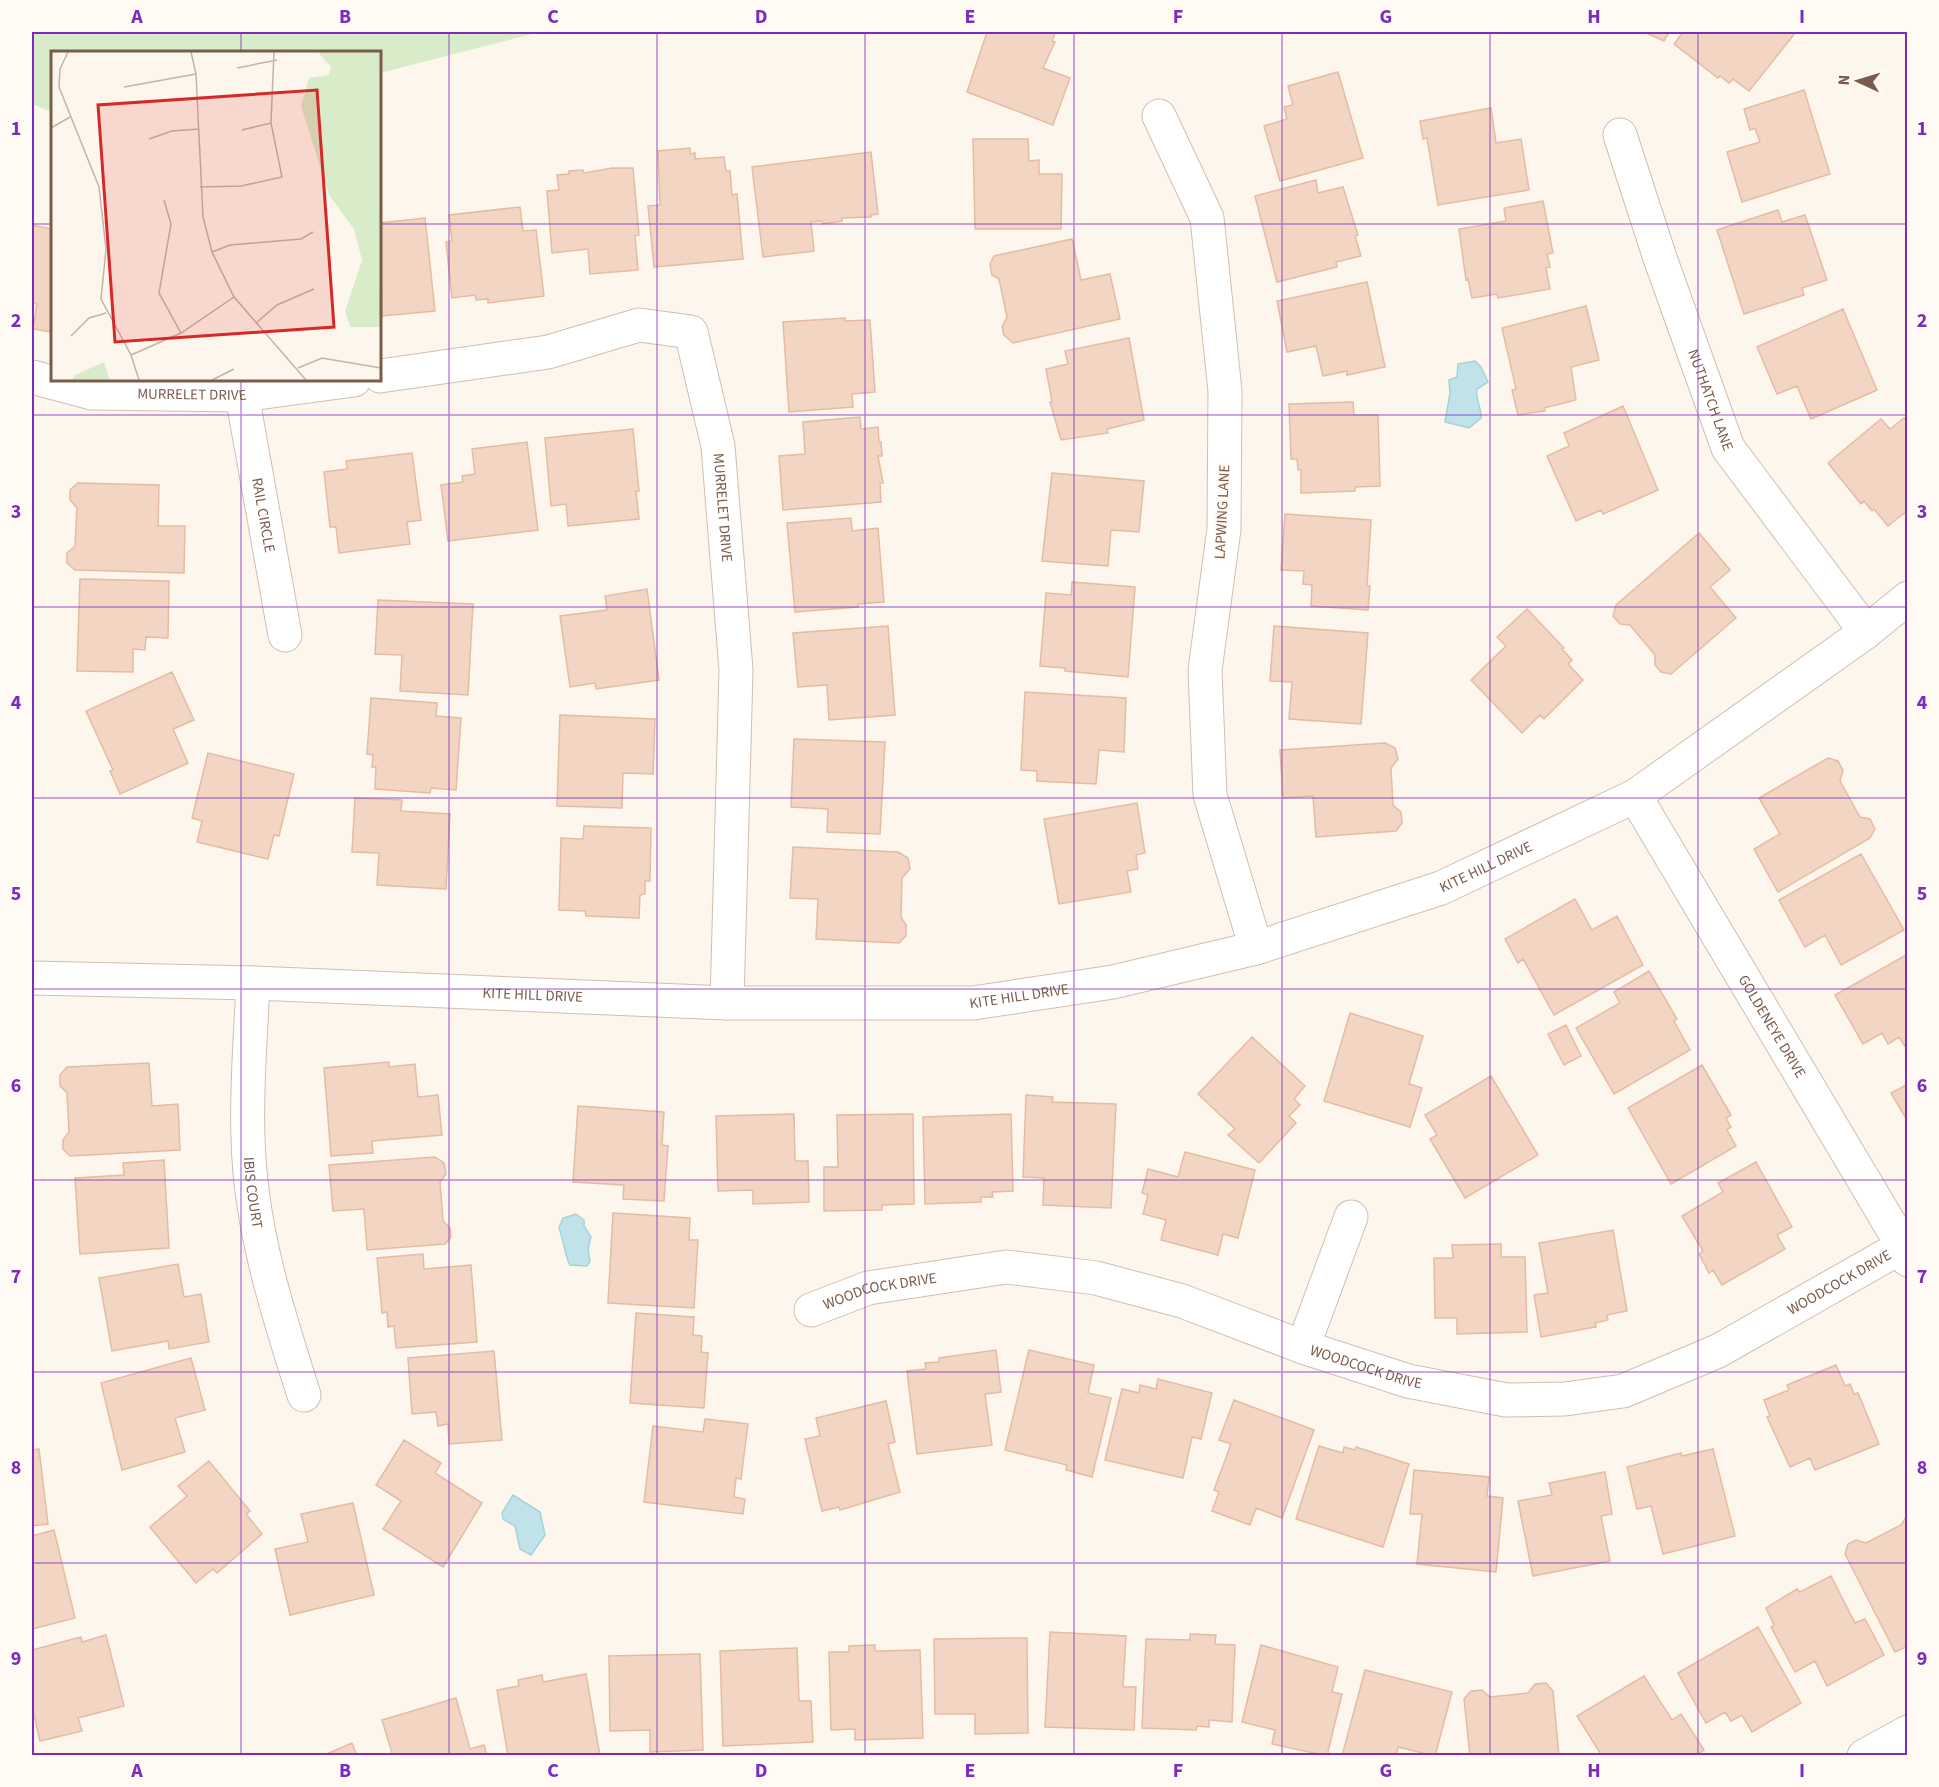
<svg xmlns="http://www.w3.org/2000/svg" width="1939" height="1787" font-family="'Source Sans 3',sans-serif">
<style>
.green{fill:#d8ecc9}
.water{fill:#bfe3e8;stroke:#a5d3da;stroke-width:1.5}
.building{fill:#f3d5c3;stroke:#e6bba3;stroke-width:1.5}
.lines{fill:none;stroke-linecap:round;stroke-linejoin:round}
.minor-casing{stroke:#d1beb0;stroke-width:35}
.minor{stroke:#fff;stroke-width:33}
.grid{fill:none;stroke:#7b2cbf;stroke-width:1.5;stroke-opacity:0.55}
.labels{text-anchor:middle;stroke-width:4.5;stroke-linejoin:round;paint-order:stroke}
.street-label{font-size:15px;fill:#7a5c4d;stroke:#fffaf3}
.inset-road{fill:none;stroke:#c5b3a7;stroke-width:1.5}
.view{fill:#d62828;fill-opacity:0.15;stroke:#d62828;stroke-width:3}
.inset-edge{fill:none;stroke:#7a5c4d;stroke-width:3}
.neatline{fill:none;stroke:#7b2cbf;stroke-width:2}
.grid-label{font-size:20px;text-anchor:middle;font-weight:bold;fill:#7b2cbf}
</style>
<rect width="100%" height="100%" fill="#fdf6ec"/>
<path class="green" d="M32 32H540L380 73V52H52V112L32 104Z"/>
<path class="water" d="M1475 361 1481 367 1488 382 1477 389C1475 400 1482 407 1481 418L1469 428 1445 422 1450 393 1449 380 1457 377 1458 364Z
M576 1214 584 1220V1226L591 1237 588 1249 590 1261 587 1266 570 1265C566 1260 563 1238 559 1228L563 1218Z
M513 1495 540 1512 545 1535 531 1555 520 1549 515 1526 503 1519 502 1513Z"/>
<path class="building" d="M987 32 1055 33 1052 41 1055 42 1043 68 1070 78 1053 125 967 92Z
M1644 32H1669L1664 41Z
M1683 32H1796L1749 91 1733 79 1729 83 1720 76 1718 78 1674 44Z
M1338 72 1363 158 1280 181 1264 126 1287 119 1284 107 1293 105 1288 86Z
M1804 90 1830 174 1742 202 1727 152 1760 142 1755 128 1750 130 1744 109Z
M1491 108 1496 143 1521 139 1529 190 1438 205 1427 138 1423 139 1420 121Z
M973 139H1028L1029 161 1039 160V174H1062L1061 229H975Z
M690 148V154L695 153V159L724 157 726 171H730L732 195 737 194 743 259 654 267 648 206 660 205 658 151Z
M871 152 878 214 871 215V217L842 218V221L823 224 822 221 811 222 814 251 763 257 752 167Z
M612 168H633L639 235 635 236 638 270 590 274 588 249 552 253 547 191 559 190 557 175 569 174V171L583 170 584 173Z
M1316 180 1318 193 1343 187 1358 235 1355 236 1361 256 1336 262 1337 267 1277 282 1255 196Z
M1543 201 1553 253 1547 254 1550 267 1546 268 1550 289 1498 298 1497 294 1472 298 1468 279 1466 280 1459 229 1506 221 1504 208Z
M520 207 523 231 536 230 544 296 488 303V299L476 300 475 295 452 298 446 242 452 241 449 215Z
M1778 210 1782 222 1805 215 1827 280 1802 288 1804 295 1744 314 1717 230Z
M425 218 435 311 382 316 380 223Z
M32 225 52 229V332L33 329 37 304 32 303Z
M1072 239 1081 280 1110 274 1120 319 1013 343 1004 335 1002 327 1007 317 999 279 992 275 990 264 994 256Z
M1367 282 1385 367 1347 375V371L1323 376 1316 346 1287 352 1277 301Z
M1586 306 1599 360 1571 367 1576 400 1544 408 1545 411 1518 415 1512 390 1516 389 1502 328Z
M1843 309 1877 390 1811 419 1797 386 1777 394 1757 347Z
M845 318V321L870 320 875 392 852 394 853 407 789 412 783 322Z
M1129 338 1144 420 1107 429 1108 433 1061 440 1050 402 1052 401 1046 369 1068 364 1065 351Z
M1353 402 1354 415H1378L1380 486 1355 487V491L1301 493V470H1298L1297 459H1291L1289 404Z
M1623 406 1658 490 1603 514 1601 510 1576 521 1547 456 1569 446 1564 433Z
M860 417 861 429 878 427 879 442H881L882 456H878L883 483H880L881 502 783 510 779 456 805 454 803 422Z
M1904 418 1908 422V510L1888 526 1874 509 1872 511 1864 501 1861 504 1828 463 1881 419 1890 429Z
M633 429 639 491H636L639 519 568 526 566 504 551 506 545 438Z
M527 442 538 530 448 541 441 485 463 482 462 476 475 474 472 449Z
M412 453 421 520 407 522 410 544 339 553 336 527H330L324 472 347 469 346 461Z
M1052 473 1144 481 1139 532 1111 530 1108 566 1042 561Z
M78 483 159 485 158 526H185L184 573 75 570 67 563V553L75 546 77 508 70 500V490Z
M1285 514 1371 520 1367 586H1370L1368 610 1311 606 1312 585 1303 584 1304 571 1281 570Z
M851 518 852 531 878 528 884 602 858 604V607L795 612 787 523Z
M1699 533 1730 570 1710 587 1736 618 1671 674 1661 672 1655 665V655L1630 625 1620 624 1613 616 1616 605Z
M80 579 169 581 168 638 146 637 145 650 133 649V672L77 671Z
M1072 582 1135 587 1128 677 1065 671V668L1040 666 1046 593 1071 595Z
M647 589 659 680 596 689 595 683 570 687 560 616 607 610 605 596Z
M378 600 473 604 468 695 400 691 402 655 375 654Z
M1527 609 1564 648 1562 649 1572 660 1568 664 1583 680 1544 719 1540 715 1522 733 1471 680 1506 646 1497 637Z
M888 626 895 715 829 720 827 685 798 687 793 633Z
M1274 626 1368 633 1361 724 1289 719 1292 682 1270 681Z
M172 672 194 720 173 729 188 763 120 794 110 771 113 770 86 711Z
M1025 692 1126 698 1124 752 1099 750 1096 784 1037 781V771L1021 770Z
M371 698 437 703 436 716 461 718 456 790 431 788 430 793 375 789 376 767H372L373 755 367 754Z
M560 715 655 719 653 774 623 773 622 808 557 806Z
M794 739 885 742 880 834 827 832 828 809 791 807Z
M1385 743 1395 748 1398 759 1391 768 1393 805 1401 812 1402 823 1396 831 1316 837 1313 796 1283 798 1280 750Z
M208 753 294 774 279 836 274 835 268 859 197 842 202 821 192 818Z
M1828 758 1838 761 1843 770 1840 781 1860 817 1870 819 1875 829 1870 838 1778 892 1754 849 1780 834 1759 798Z
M355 798 402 800 401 811 450 814 446 889 377 885 379 853 352 852Z
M1137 803 1145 853 1136 855 1138 869 1127 871 1131 892 1059 904 1044 819Z
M584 826 651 828 650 881H645V894L640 895 639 918 586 916 585 911 559 910 561 838 583 839Z
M793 847 898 852 908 858 910 869 902 878 901 917 906 925V936L899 943 816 939 818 899 790 898Z
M1861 854 1904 930 1841 965 1825 935 1805 947 1779 900Z
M1575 899 1592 930 1617 916 1643 965 1554 1015 1523 959 1518 963 1505 939Z
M1908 954V1051L1899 1037 1888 1044 1882 1033 1863 1044 1835 995Z
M1649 971 1677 1019 1674 1021 1690 1050 1614 1094 1576 1028 1620 1003 1614 992Z
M1350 1013 1423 1036 1409 1084 1422 1088 1410 1127 1324 1101Z
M1566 1025 1581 1056 1564 1065 1548 1034Z
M1252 1037 1305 1086 1294 1099 1300 1105 1289 1116 1296 1123 1259 1163 1228 1135 1235 1129 1198 1094Z
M389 1062V1067L415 1064 418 1097 438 1095 442 1135 372 1141 373 1153 331 1156 324 1068Z
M149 1063 152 1106 178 1104 180 1150 70 1156 63 1149V1140L69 1132 67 1093 60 1086V1075L67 1067Z
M1702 1065 1731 1115 1726 1118 1731 1127 1727 1130 1736 1146 1671 1184 1628 1108Z
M1491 1076 1538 1155 1465 1198 1430 1139 1437 1135 1425 1115Z
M1908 1084V1122L1891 1093Z
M1026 1095 1053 1097 1052 1102 1116 1104 1111 1208 1043 1205 1044 1178 1023 1177Z
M578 1106 664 1112 662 1145 668 1146 664 1201 623 1199 624 1185 573 1182Z
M794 1114 795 1161H808L809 1202 753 1204V1190L718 1191 716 1116Z
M913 1114 914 1204 882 1205V1210L824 1211V1167H838L837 1115Z
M1011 1114 1013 1191 992 1192 993 1197H981V1202L925 1204 923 1117Z
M1185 1152 1255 1170 1238 1238 1223 1234 1218 1255 1161 1240 1166 1220 1143 1214 1148 1195 1142 1193 1148 1169 1178 1177Z
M435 1157 444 1163 446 1174 440 1182 443 1221 450 1228 451 1237 445 1244 367 1250 364 1209 333 1211 329 1165Z
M164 1160 169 1248 80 1254 75 1178 124 1175 123 1163Z
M1756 1162 1792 1227 1777 1235 1785 1249 1722 1285 1713 1270 1709 1273 1699 1254 1703 1251 1682 1216 1723 1192 1718 1183Z
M613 1213 690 1218 689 1240H698L694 1308 608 1303Z
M1613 1230 1627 1311 1607 1315 1608 1320 1595 1323 1596 1327 1541 1337 1534 1295 1548 1293 1539 1243Z
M1501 1244V1257H1525L1527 1332 1457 1334V1318H1435L1434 1258H1453L1452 1245Z
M423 1254 424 1269 471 1265 477 1342 396 1348 394 1326 388 1327 387 1312 382 1313 377 1258Z
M178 1264 184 1297 201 1294 209 1342 169 1349 168 1341 112 1351 99 1278Z
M636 1313 694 1317 693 1335 702 1336 701 1352 708 1353 704 1408 630 1403Z
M996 1350 1001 1392 985 1394 992 1445 917 1454 907 1371 926 1369 925 1363 939 1362V1358Z
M1029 1350 1094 1365 1088 1393 1111 1398 1092 1477 1066 1470 1067 1465 1005 1450Z
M494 1351 502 1440 449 1444 448 1424 438 1426 436 1412 412 1414 408 1358Z
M191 1358 205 1410 175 1418 185 1452 122 1470 101 1383Z
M1836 1365 1845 1386 1850 1384 1854 1394 1858 1393 1879 1444 1815 1470 1810 1458 1790 1467 1767 1417 1770 1416 1764 1400 1789 1390 1787 1385Z
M1158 1379 1212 1393 1201 1439 1192 1437 1183 1478 1105 1460 1122 1389 1139 1393 1140 1385 1156 1389Z
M1234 1400 1314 1430 1282 1518 1256 1508 1250 1525 1212 1511 1219 1492 1214 1490 1231 1444 1219 1440Z
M886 1401 895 1442 888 1444 900 1492 840 1510 839 1507 822 1511 805 1439 820 1436 816 1418Z
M705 1419 748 1424 741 1479 736 1478 734 1497 745 1499 743 1514 644 1502 653 1426 703 1432Z
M404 1440 441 1463 435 1473 482 1503 443 1567 383 1529 401 1501 376 1485Z
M1319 1446 1343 1453 1344 1447 1355 1450 1356 1447 1409 1464 1383 1547 1296 1519Z
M39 1449 48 1524 32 1526V1450Z
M1713 1449 1735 1536 1663 1554 1651 1506 1637 1509 1627 1467 1681 1453 1682 1456Z
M209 1461 250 1511 246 1514 262 1534 217 1573 213 1569 196 1583 150 1527 187 1496 178 1486Z
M1414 1470 1489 1477 1487 1496 1503 1498 1496 1572 1417 1564 1422 1514H1410Z
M1605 1472 1612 1514 1601 1516 1610 1561 1533 1576 1518 1501 1552 1495 1549 1483Z
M353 1503 374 1595 290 1615 275 1549 308 1542 301 1514Z
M1908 1514V1646L1895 1652 1845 1554 1848 1544 1856 1540 1866 1543 1901 1525Z
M54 1530 75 1618 32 1629V1536Z
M1831 1576 1855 1623 1865 1619 1884 1655 1827 1686 1815 1661 1795 1672 1771 1627 1774 1625 1766 1608 1797 1589 1800 1592Z
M1758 1627 1801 1703 1752 1732 1742 1715 1731 1721 1725 1712 1706 1723 1678 1673Z
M1050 1632 1126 1636 1123 1687H1136L1134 1730 1045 1727Z
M1190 1634 1216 1635 1215 1644 1235 1645 1232 1722 1209 1720V1727L1197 1726 1196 1730 1142 1728 1146 1639 1190 1640Z
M106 1635 124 1706 78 1718 82 1731 40 1741 32 1706V1650L81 1637 82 1642Z
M1027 1638 1028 1733 975 1734V1714H935L934 1639Z
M875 1645V1651L920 1650 923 1738 855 1740V1729L831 1730 829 1652H849V1646Z
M1261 1645 1338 1667 1332 1692 1342 1694 1327 1756 1272 1744 1275 1730 1242 1722Z
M797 1648 799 1701H811L813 1742 723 1746 720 1651Z
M700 1654 703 1750 650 1752V1730L610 1731 609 1656Z
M1365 1670 1452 1692 1435 1756 1398 1747 1396 1756H1342Z
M586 1674 600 1756H508L497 1690 519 1686 518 1680 542 1675 543 1682Z
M1644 1676 1672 1720 1681 1714 1704 1750 1695 1756H1602L1577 1716Z
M1546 1683 1553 1691 1559 1756H1470L1464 1699 1471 1691 1482 1690 1490 1697 1528 1693 1535 1684Z
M456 1698 470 1749 484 1745 487 1756H393L382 1720Z
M352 1743 357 1756H322Z"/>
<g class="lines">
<g class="minor-casing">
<g id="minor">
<path d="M1159 116 1207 218 1225 391 1224 529 1205 670 1210 795 1256 948"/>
<path id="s1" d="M1620 135 1660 258 1728 448 1866 632"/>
<path id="s2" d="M380 376 548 352 639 325 691 332 718 446 736 670 727 1003"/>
<path id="s3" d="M32 377 92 393 242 395 354 380"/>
<path id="s4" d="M242 395 285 635"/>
<path id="s5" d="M1635 796 1903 1246 1908 1260"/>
<path id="s6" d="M32 978 253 983 727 1003H973L1113 982 1256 948 1441 888 1635 796 1866 632 1908 598"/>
<path id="s7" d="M253 983C251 1034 246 1086 248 1138 250 1227 277 1311 304 1395"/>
<path id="s8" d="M811 1310 868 1288 1006 1267 1096 1278 1182 1301 1303 1347 1408 1381 1506 1400 1565 1399 1623 1391 1718 1351 1903 1246"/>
<path d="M1303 1347 1351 1217"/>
<path d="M1864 1756 1908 1732"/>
</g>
</g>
<use href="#minor" class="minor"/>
</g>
<path class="grid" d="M241 32V52M449 32V1756M657 32V1756M865 32V1756M1074 32V1756M1282 32V1756M1490 32V1756M1698 32V1756M32 224H52M380 224H1908M241 380V1756M32 415H1908M32 607H1908M32 798H1908M32 989H1908M32 1180H1908M32 1372H1908M32 1563H1908"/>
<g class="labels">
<g class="street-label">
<text dy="5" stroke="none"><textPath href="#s3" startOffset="162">MURRELET DRIVE</textPath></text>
<text dy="5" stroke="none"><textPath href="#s1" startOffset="280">NUTHATCH LANE</textPath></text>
<text dy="5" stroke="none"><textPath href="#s2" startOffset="496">MURRELET DRIVE</textPath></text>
<text transform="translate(1222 512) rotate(-87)" y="5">LAPWING LANE</text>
<text dy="5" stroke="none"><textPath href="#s4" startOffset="122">RAIL CIRCLE</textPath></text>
<text dy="5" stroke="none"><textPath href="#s6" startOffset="1474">KITE HILL DRIVE</textPath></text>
<text dy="5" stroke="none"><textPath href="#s6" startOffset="501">KITE HILL DRIVE</textPath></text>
<text dy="5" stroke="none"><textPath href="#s6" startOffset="988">KITE HILL DRIVE</textPath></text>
<text dy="5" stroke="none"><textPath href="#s5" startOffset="268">GOLDENEYE DRIVE</textPath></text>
<text dy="5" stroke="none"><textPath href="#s7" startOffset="210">IBIS COURT</textPath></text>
<text dy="5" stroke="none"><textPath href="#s8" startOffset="1080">WOODCOCK DRIVE</textPath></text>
<text dy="5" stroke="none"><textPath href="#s8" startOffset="72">WOODCOCK DRIVE</textPath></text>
<text dy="5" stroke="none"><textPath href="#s8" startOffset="576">WOODCOCK DRIVE</textPath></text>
</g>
</g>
<g transform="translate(51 51)">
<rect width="330" height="330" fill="#fdf6ec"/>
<path d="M267 1H330V276H299L294 260 311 209 303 178 278 144 250 55 258 27 278 24 280 16ZM53 311 59 329H21L24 324Z" fill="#d8ecc9"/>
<path class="inset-road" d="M17 1 9 18 8 36 48 136 55 198 50 248 80 304 88 329M140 1 145 23 152 166 161 201 183 246 255 329M186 17 226 9M73 36 145 23M0 77 19 66M191 79 220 72M98 88 121 80 148 78M149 136 190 135 231 126 220 72 223 1M113 149 120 173 108 242 130 282M161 201 179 194 250 188 262 181M205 272 226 254 263 238M20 285 38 267 55 262M80 304 130 282 183 246M247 317 271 307 330 317M161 329 183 318"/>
<path class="view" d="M266 39 283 276 64 291 47 54Z"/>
<rect width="330" height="330" class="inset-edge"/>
</g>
<rect width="1939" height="1787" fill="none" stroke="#fffaf3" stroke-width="66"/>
<g transform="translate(1858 81) rotate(274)" stroke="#fffaf3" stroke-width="4.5" paint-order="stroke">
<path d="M0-4.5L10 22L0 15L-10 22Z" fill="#7a5c4d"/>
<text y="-9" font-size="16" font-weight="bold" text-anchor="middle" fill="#7a5c4d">N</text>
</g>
<rect x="33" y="33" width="1873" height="1721" class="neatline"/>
<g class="grid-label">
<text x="137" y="23">A</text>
<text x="345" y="23">B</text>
<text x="553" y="23">C</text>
<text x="761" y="23">D</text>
<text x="970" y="23">E</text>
<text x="1178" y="23">F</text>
<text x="1386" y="23">G</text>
<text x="1594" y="23">H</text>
<text x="1802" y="23">I</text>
<text x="16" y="135">1</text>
<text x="1922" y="135">1</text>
<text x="16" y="327">2</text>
<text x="1922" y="327">2</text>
<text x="16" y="518">3</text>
<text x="1922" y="518">3</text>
<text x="16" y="709">4</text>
<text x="1922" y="709">4</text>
<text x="16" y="900">5</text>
<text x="1922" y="900">5</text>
<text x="16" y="1092">6</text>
<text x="1922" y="1092">6</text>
<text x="16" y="1283">7</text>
<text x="1922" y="1283">7</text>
<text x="16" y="1474">8</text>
<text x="1922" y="1474">8</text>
<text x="16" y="1665">9</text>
<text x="1922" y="1665">9</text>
<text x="137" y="1777">A</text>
<text x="345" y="1777">B</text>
<text x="553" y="1777">C</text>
<text x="761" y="1777">D</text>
<text x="970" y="1777">E</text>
<text x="1178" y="1777">F</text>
<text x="1386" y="1777">G</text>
<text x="1594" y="1777">H</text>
<text x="1802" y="1777">I</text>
</g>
</svg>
